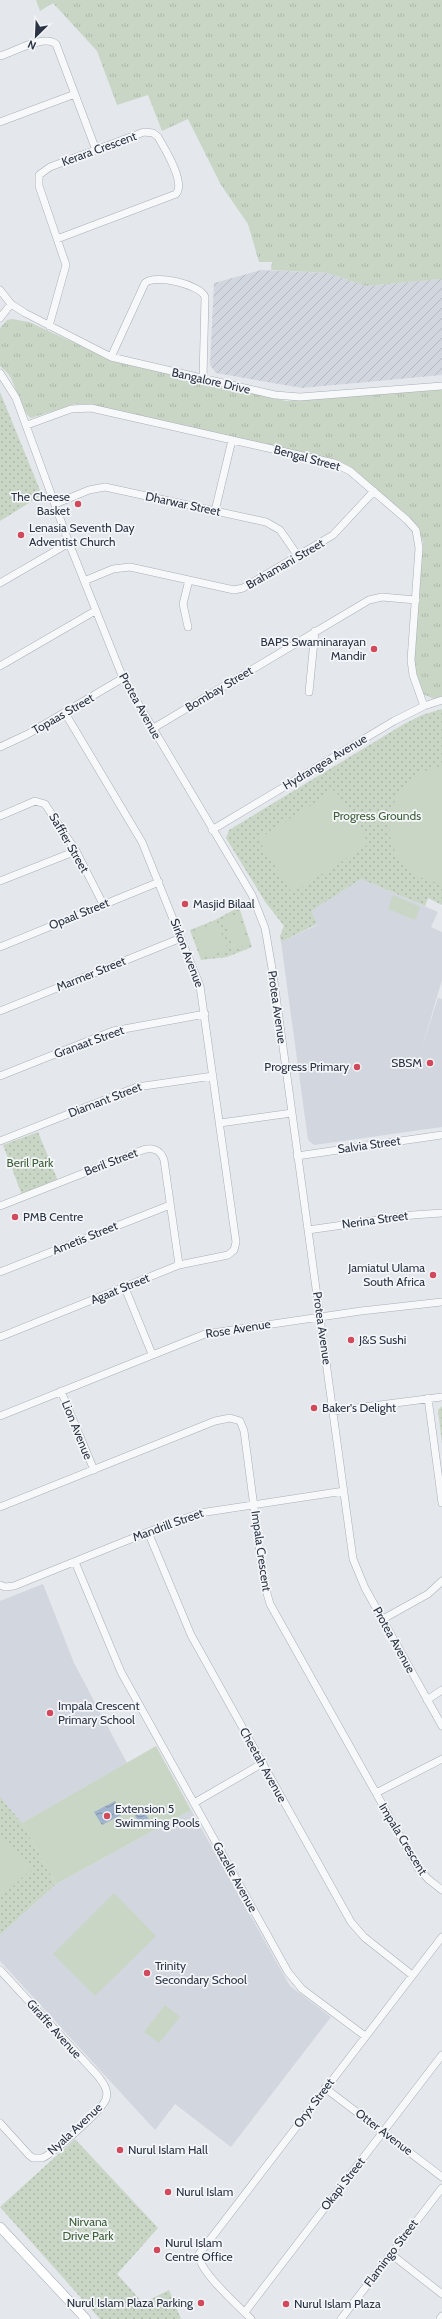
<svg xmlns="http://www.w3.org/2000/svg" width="442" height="2319" font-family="Cabin,sans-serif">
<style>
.built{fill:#d2d6de}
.industrial{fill:url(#industrial-furrows)}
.grass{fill:url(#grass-tufts)}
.park{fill:url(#park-dots)}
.garden{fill:#c9d6c5}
.water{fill:url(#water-waves)}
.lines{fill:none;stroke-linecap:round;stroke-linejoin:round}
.minor-casing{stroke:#a9aeb7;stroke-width:8}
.major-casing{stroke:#a3abb8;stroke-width:10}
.minor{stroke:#f7f8fa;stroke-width:7}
.major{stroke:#fff;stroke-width:9}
.poi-dot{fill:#d1495b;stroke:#f4f6f9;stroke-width:1.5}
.labels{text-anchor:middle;stroke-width:3.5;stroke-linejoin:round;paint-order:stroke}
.street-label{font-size:12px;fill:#2b3445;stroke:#f4f6f9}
.poi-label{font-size:12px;fill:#2b3445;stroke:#f4f6f9;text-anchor:start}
.park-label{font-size:12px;fill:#3f6138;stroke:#f4f6f9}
</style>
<defs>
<pattern id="industrial-furrows" width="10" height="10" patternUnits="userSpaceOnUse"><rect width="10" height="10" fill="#d2d6de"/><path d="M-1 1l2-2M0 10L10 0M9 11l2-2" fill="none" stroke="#b4b8c0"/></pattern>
<pattern id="grass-tufts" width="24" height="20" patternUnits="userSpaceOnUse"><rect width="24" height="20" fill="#c9d6c5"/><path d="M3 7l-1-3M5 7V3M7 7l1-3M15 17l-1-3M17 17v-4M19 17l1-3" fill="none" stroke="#adb8ab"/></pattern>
<pattern id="park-dots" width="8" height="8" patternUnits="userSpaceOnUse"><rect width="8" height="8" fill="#c9d6c5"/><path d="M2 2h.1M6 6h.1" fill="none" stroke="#adb8ab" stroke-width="1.8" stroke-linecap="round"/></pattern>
<pattern id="water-waves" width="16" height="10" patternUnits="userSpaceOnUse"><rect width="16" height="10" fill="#9fb4cc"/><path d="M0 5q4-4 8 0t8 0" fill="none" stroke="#8293a7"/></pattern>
</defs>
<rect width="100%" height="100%" fill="#e4e7ec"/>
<path class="built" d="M361 879 438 912 431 927 442 932V980L421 1051 438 998 442 999V1127L314 1145 308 1140 281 942 317 925 310 911Z
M43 1584 74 1663 127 1763 22 1823 0 1797V1601Z
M191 1810 290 1986 331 2017 231 2147 175 2104 155 2130 0 1961V1935L56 1884Z"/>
<path class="industrial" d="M261 270 328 273 366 286 442 279V375L302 388 216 373 210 365 214 283Z"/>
<path class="grass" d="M36 0H442V279L366 286 328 273 271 270 272 262H259L248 224 221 185 188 119 162 131 148 95 117 105 97 51 53 3 40 11Z
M12 319 29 322 116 362 286 401 442 389V696L434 699 423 694 414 665 423 542 417 525 349 466 339 461 89 404H75L31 418C22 413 16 385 9 375 7 372 3 369 0 366V328L7 320Z"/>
<path class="park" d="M0 392 42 495 0 521Z
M442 709V905L428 898 425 906 361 879 311 911 317 924 281 942 280 936 284 926 266 903 226 838 229 830 404 724 422 715Z
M239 907 252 947 227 957 201 960 190 930 215 920Z
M38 1132 58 1181 22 1195 3 1145Z
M442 1406V1444L438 1410Z
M0 1797 22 1823 56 1884 0 1935Z
M75 2139 158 2228 117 2274 143 2303 169 2290 181 2319H100L0 2207Z"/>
<path class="garden" d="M442 766V883C372 876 372 778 442 766Z
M335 790 369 844 292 893 258 839Z
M393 895 420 907 415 920 388 909Z
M238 914 248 945 233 949 224 919Z
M217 922 228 950 202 958 194 931Z
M156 1746 191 1810 56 1884 22 1823Z
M0 1835 32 1869 0 1898Z
M114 1893 156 1936 95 1996 53 1954Z
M165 2005 180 2017 159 2043 144 2032Z"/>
<path class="water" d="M115 1801 123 1814 102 1825 94 1812Z
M144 1810 149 1820 140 1824 134 1814Z"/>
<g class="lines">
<g class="minor-casing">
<path id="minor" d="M0 56C14 52 44 34 56 44L96 150
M0 122 75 94
M0 290 11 304 25 313 111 357 275 395 300 397 442 386
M0 318 11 304
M49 326 66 265 39 186V175L50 167 144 132 153 133 158 137C165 149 186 183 176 194L57 239
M111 357 145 283C155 274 200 284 205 297L203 379
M0 373 16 398 69 543 123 678 252 895 265 928 273 974 353 1559 365 1588 442 1726
M27 425 71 409 91 408 334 463 350 471 407 520 416 530 419 548 411 660 413 675 424 706
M55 504 89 490 105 487 266 522 280 530 298 556
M215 511 232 440
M84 581 113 569 130 567 234 590 243 588 333 535 374 491
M0 583 69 543
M188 627 183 604 189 580
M0 666 95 611
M309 692 315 631
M152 729 369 600 382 597 416 600
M0 747 28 734 123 678
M0 816 35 801 45 804 76 851 103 904
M212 830 394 721 424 706 442 700
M0 881 76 851
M0 947 159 882
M0 1011 181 938
M0 1076 113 1031 205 1014
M220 1123 292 1113
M0 1141 137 1087 213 1076
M297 1156 442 1135
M0 1206 140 1151C150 1147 160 1148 164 1160L179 1265
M308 1230 413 1215 442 1213
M0 1272 170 1205
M125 1288 152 1354
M0 1337 179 1265 228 1255 234 1250 236 1242 200 986 142 842 65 713
M61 1391 94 1470
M428 1398 442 1503
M333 1411 442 1397
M0 1416 205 1334 361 1311 442 1302
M0 1507 215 1421 230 1418 240 1421 244 1431 264 1583 270 1604 418 1868 428 1879 442 1890
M148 1532 191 1635 351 1922 364 1937 412 1975
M75 1562 121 1672 288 1972 302 1989 365 2036
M0 1585 5 1587 14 1586 148 1532 200 1513 344 1491
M383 1619 428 1594 442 1581
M427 1700 442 1690
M376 1793 442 1759
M194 1803 263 1763
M0 1970 98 2076C103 2083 109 2090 106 2099 103 2109 53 2154 42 2158H33L29 2155 0 2123
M325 2088 442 2177
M391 2254 442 2294
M245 2312 442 2055
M251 2319C239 2306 197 2270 199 2254L442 1937
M341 2319 442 2188
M440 2319 442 2316"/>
</g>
<g class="major-casing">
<path id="major" d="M0 2227 86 2319"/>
</g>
<use href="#minor" class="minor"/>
<use href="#major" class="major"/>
</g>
<g class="poi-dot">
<circle cx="78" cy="504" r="4"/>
<circle cx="21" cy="535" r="4"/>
<circle cx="374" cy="649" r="4"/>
<circle cx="185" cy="904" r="4"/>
<circle cx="430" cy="1063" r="4"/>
<circle cx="357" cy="1067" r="4"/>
<circle cx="15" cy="1217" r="4"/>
<circle cx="433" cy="1275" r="4"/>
<circle cx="351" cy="1340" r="4"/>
<circle cx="314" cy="1408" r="4"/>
<circle cx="50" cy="1713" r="4"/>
<circle cx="107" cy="1816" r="4"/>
<circle cx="147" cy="1973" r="4"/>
<circle cx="120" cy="2150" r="4"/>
<circle cx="168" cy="2192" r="4"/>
<circle cx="157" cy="2250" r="4"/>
<circle cx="201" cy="2303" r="4"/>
<circle cx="286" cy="2304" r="4"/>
</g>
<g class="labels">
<g class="street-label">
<text transform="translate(99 149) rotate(-20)" y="4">Kerara Crescent</text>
<text transform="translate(211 381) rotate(13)" y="4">Bangalore Drive</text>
<text transform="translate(307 458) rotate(15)" y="4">Bengal Street</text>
<text transform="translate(183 504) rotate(12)" y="4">Dharwar Street</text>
<text transform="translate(285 564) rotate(-30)" y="4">Brahamani Street</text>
<text transform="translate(219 689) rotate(-31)" y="4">Bombay Street</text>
<text transform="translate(140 706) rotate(61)" y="4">Protea Avenue</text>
<text transform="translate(63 714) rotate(-30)" y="4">Topaas Street</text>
<text transform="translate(325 762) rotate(-31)" y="4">Hydrangea Avenue</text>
<text transform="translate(69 843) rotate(60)" y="4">Saffier Street</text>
<text transform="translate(79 914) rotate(-22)" y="4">Opaal Street</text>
<text transform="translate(187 953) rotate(69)" y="4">Sirkon Avenue</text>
<text transform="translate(91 974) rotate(-22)" y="4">Marmer Street</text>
<text transform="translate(277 1007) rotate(82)" y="4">Protea Avenue</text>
<text transform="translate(89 1042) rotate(-20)" y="4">Granaat Street</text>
<text transform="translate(105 1100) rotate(-21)" y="4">Diamant Street</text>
<text transform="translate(369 1145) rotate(-8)" y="4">Salvia Street</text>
<text transform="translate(111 1162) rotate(-21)" y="4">Beril Street</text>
<text transform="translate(375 1220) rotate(-8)" y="4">Nerina Street</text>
<text transform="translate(85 1238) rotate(-22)" y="4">Ametis Street</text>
<text transform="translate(120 1289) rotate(-22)" y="4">Agaat Street</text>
<text transform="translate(322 1328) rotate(82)" y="4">Protea Avenue</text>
<text transform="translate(238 1329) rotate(-9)" y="4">Rose Avenue</text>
<text transform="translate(77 1430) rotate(68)" y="4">Lion Avenue</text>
<text transform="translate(168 1525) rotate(-20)" y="4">Mandrill Street</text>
<text transform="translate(261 1551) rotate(82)" y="4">Impala Crescent</text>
<text transform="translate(394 1640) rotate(61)" y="4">Protea Avenue</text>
<text transform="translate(263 1765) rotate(61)" y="4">Cheetah Avenue</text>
<text transform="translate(403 1839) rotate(59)" y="4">Impala Crescent</text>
<text transform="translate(235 1877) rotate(61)" y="4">Gazelle Avenue</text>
<text transform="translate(54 2029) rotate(48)" y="4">Giraffe Avenue</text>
<text transform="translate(314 2103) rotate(-53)" y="4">Oryx Street</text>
<text transform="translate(75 2129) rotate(-43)" y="4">Nyala Avenue</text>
<text transform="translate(384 2132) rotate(37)" y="4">Otter Avenue</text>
<text transform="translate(343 2184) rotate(-52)" y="4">Okapi Street</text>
<text transform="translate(391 2253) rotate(-53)" y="4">Flamingo Street</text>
</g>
<g class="poi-label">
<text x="70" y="501" text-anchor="end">The Cheese<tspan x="70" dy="14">Basket</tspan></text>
<text x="29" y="532">Lenasia Seventh Day<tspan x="29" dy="14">Adventist Church</tspan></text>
<text x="366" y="646" text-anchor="end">BAPS Swaminarayan<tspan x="366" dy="14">Mandir</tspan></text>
<text x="193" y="908">Masjid Bilaal</text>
<text x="422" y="1067" text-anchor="end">SBSM</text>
<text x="349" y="1071" text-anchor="end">Progress Primary</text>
<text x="23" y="1221">PMB Centre</text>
<text x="425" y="1272" text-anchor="end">Jamiatul Ulama<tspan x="425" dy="14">South Africa</tspan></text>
<text x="359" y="1344">J&amp;S Sushi</text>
<text x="322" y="1412">Baker's Delight</text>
<text x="58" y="1710">Impala Crescent<tspan x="58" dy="14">Primary School</tspan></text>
<text x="115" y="1813">Extension 5<tspan x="115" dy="14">Swimming Pools</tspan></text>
<text x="155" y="1970">Trinity<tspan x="155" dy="14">Secondary School</tspan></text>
<text x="128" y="2154">Nurul Islam Hall</text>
<text x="176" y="2196">Nurul Islam</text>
<text x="165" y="2247">Nurul Islam<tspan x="165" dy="14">Centre Office</tspan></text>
<text x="193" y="2307" text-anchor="end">Nurul Islam Plaza Parking</text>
<text x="294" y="2308">Nurul Islam Plaza</text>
</g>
<g class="park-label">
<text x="377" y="820">Progress Grounds</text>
<text x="30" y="1167">Beril Park</text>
<text x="88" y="2226">Nirvana<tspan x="88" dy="14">Drive Park</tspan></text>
</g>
</g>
<g transform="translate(36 36) rotate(204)" stroke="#f4f6f9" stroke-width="3" paint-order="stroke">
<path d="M0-3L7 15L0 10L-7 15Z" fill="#2b3445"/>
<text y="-6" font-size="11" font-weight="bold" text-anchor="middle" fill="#2b3445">N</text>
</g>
</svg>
